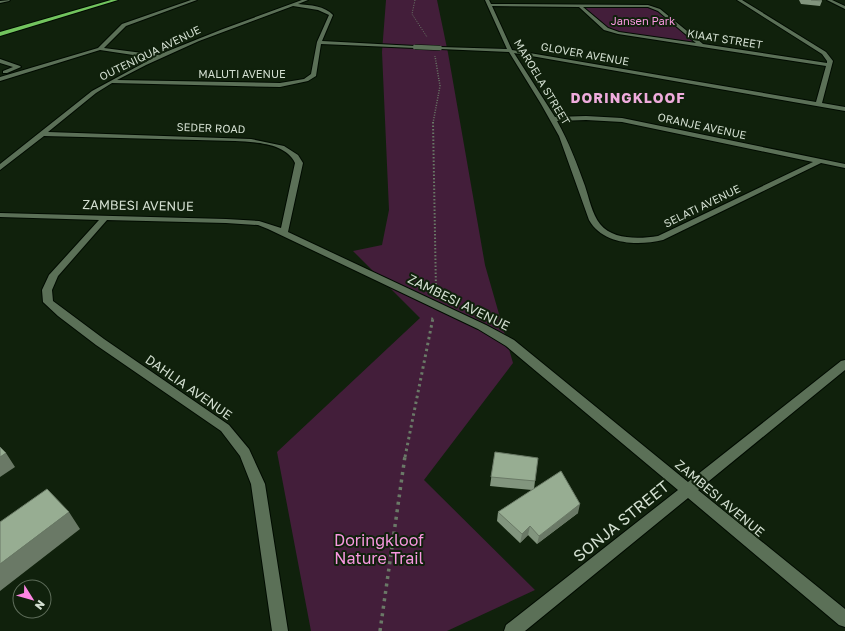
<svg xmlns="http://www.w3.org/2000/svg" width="845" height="631" font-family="'Golos Text',sans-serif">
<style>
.green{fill:#431e3a}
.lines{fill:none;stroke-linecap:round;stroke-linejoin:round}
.minor-casing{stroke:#000b00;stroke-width:2}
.highway-casing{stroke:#000b00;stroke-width:2}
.path-far4{stroke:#6a7967;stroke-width:1;stroke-dasharray:1 1.5;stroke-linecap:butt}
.path-far3{stroke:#6a7967;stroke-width:1.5;stroke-dasharray:1 1.5;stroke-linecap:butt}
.path-far2{stroke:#6a7967;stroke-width:2;stroke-dasharray:1.5 2;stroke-linecap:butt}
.path-far1{stroke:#6a7967;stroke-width:3;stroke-dasharray:2.5 3.5;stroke-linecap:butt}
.path{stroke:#6a7967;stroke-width:3.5;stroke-dasharray:3 4.5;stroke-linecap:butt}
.minor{fill:#5b7057;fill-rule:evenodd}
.highway{fill:#72c45e;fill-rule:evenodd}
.minor-bridge-casing{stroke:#000b00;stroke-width:5.5;stroke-linecap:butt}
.minor-bridge{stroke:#5b7057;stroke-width:4.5}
.wall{fill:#82957e}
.shaded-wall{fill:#6a7966}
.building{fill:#97ad92;stroke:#6a7966}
.labels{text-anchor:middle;stroke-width:4;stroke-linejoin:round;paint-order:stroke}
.far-park-label{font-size:11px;fill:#f898e0;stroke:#10210c}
.far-street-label{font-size:11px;fill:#d2ded0;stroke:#10210c}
.street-label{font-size:13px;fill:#d2ded0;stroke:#10210c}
.far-district-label{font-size:14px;font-weight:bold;letter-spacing:1px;fill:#efacdd;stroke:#10210c}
.near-street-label{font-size:16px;fill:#d2ded0;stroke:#10210c}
.near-park-label{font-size:16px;fill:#f898e0;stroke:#10210c}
</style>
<rect width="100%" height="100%" fill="#10210c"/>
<path class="green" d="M386 0H437L448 53 485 265 513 363 424 480 535 590 447 631H311L277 452 420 318 353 251 382 245 389 210 382 52Z
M635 4 657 8 697 44 617 32 607 28 582 5Z"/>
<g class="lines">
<g class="minor-casing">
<path id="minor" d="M10 0 9 1 0 3V1Z
M191 0H197L126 26 104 48 158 55 223 29 302 0H308L298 4C310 5 325 6 333 15L322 41 415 46 417 47 415 48 321 44 316 76 308 81 280 87 112 83 96 93 48 132 251 139 284 146 298 155 303 163 288 232 486 325 514 340 688 482 841 361 845 360V370L698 490 845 609V627L839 625 688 498 525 631H504L506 625 678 490 506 346 478 329 268 229 258 225 226 223 107 220 58 276 52 290 53 301 104 339 229 425 249 449 265 484 288 631H272L251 484 240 456 221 431 96 345 58 316 43 302 42 290 49 275 99 220 0 217V213L226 219 259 221 281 228 295 163C286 143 254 142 235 141L44 136 0 170V164L92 91 153 58 100 50 0 81V77L98 48 122 24ZM293 6 318 10 329 15 317 42 311 74 304 79 280 83 117 80 146 65 199 41Z
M485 0H489L491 4 648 5 660 9 703 44 827 63V61L822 54 737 0H742L826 52 833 61 822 103 845 107V111L514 53 555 117 586 116 622 118 845 164V168L821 163 663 240C638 246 603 245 589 220L559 136 541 104 509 52 440 49 438 48 440 47 507 49ZM492 6 579 7 604 30 618 34 826 66 816 102 512 50ZM583 7H648L658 11 696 43 619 32 608 28ZM586 120 622 122 813 162 658 236C639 239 613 240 600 224 592 214 589 198 585 186 577 164 569 142 557 121Z
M827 0H832L845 6V9Z
M0 59 20 66 21 67 7 73H3V71L13 67 0 63Z"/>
</g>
<g class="highway-casing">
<path id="highway" d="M111 0H118L0 36V32Z"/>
</g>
<path class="path-far4" d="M415 0 412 14 427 37"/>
<path class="path-far3" d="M433 123 440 86 435 56"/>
<path class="path-far2" d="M433 122 436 291
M432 319 433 316"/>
<path class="path-far1" d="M405 457 433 318"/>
<path class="path" d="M380 631 405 456"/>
<use href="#minor" class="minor"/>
<use href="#highway" class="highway"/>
<g class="minor-bridge-casing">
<path id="minor-bridge" d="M415 47 440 48"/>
</g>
<use href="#minor-bridge" class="minor-bridge"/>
</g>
<path class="wall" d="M799 0H821L822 1 820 6 801 4Z
M495 452 535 481 534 489 578 513 537 544 528 535 520 543 497 521 498 512 532 490 490 486Z"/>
<path class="shaded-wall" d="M6 453 15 467 0 477V457Z
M580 504 578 513 537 544 539 536Z
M69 512 80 529 0 591V564Z
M530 526 528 535 520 543 522 534Z"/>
<path class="building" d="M811 0H821L822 1Z
M0 447 6 453 0 457Z
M495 452 538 458 535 481 491 477Z
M561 471 580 504 539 536 530 526 522 534 498 512Z
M47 489 69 512 0 564V522Z"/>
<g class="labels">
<g class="far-park-label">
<text x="643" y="25">Jansen Park</text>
</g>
<g class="far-street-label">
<text transform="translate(725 39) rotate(9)" y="4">KIAAT STREET</text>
<text transform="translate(150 53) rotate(-26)" y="4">OUTENIQUA AVENUE</text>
<text transform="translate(585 54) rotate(10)" y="4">GLOVER AVENUE</text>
<text x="242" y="78">MALUTI AVENUE</text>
<text transform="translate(542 82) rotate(59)" y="4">MAROELA STREET</text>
<text transform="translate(702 126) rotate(12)" y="4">ORANJE AVENUE</text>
<text transform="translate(211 128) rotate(2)" y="4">SEDER ROAD</text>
<text transform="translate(702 206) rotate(-26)" y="4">SELATI AVENUE</text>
</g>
<g class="street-label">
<text transform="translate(138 205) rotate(1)" y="5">ZAMBESI AVENUE</text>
<text transform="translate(459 302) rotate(26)" y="5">ZAMBESI AVENUE</text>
<text transform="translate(189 387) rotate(35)" y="5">DAHLIA AVENUE</text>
<text transform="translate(720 498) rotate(40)" y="5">ZAMBESI AVENUE</text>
</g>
<g class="far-district-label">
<text x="628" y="103">DORINGKLOOF</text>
</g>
<g class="near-street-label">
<text transform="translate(621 521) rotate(-39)" y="6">SONJA STREET</text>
</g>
<g class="near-park-label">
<text x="379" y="546">Doringkloof<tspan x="379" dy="18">Nature Trail</tspan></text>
</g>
</g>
<g transform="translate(32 599) rotate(127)"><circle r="19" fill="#10210c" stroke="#5e6d5a"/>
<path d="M0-3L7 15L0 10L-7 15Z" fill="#fd86e2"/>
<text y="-6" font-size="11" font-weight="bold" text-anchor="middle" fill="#d2ded0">N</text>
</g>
</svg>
